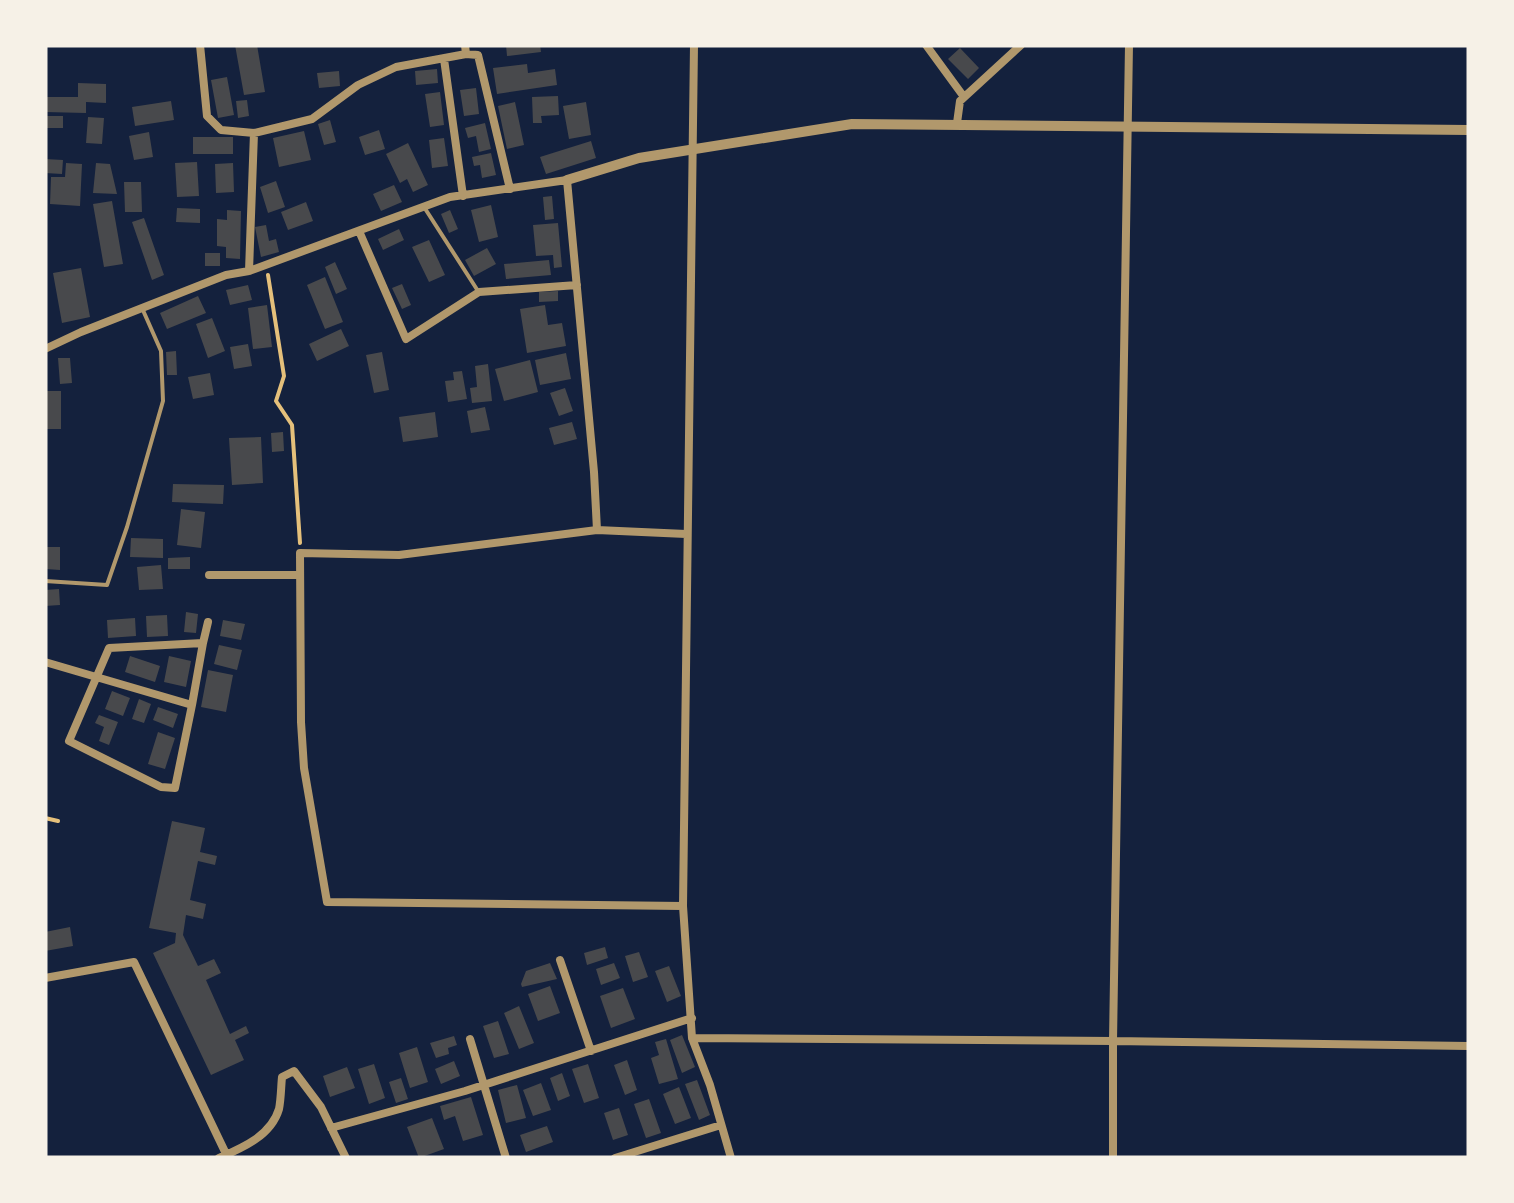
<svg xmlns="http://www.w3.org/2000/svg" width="1514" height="1203" font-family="'Golos Text',sans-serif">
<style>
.building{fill:#48494c}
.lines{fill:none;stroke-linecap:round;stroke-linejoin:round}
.path{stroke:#e5c07b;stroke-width:4}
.service{stroke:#b1986c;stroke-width:4}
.minor{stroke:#b1986c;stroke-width:8}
.tertiary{stroke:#b1986c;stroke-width:10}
</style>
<rect width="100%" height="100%" fill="#14213d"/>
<path class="building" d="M235 45H257L265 92 244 95Z
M506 45H540L541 52 507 56Z
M960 48 979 68 968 79 948 59Z
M527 64 528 73 555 69 557 85 497 94 493 68Z
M437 69 438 83 416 85 415 71Z
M339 71 340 86 319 88 317 73Z
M227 77 234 115 218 118 211 80Z
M78 83 106 84V103L86 102V113L45 112V97H78Z
M476 88 479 114 464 116 460 90Z
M440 92 444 125 430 127 425 94Z
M558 96 559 115 541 116 542 123H533L532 97Z
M247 100 249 116 238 118 236 101Z
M171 101 174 120 135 126 132 107Z
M515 102 524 145 507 149 498 106Z
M586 102 591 135 569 139 563 106Z
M45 116H63V128H45Z
M88 117 104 118 102 144 86 143Z
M330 120 336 142 324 145 318 124Z
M485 123 491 149 479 152 476 136 468 138 465 128Z
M379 130 385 149 365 155 359 137Z
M304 131 311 160 279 167 273 138Z
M149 132 153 157 134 160 129 136Z
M193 137H233V154H193Z
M444 138 448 166 432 168 429 140Z
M591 141 596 158 546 174 540 157Z
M408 143 428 185 413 192 407 179 400 183 386 154Z
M491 153 496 175 482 178 480 165 474 166 472 157Z
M45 159 63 160 62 174 45 173Z
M197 162 199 196 177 197 175 163Z
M66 163 82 164 80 206 50 204 51 177H65Z
M96 163 110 164 117 194 93 193Z
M233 163 234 192 216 193 215 164Z
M276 181 285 207 268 213 260 187Z
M124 182H141L142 212H125Z
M394 185 402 202 381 211 373 194Z
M552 196 554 219 545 220 543 197Z
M112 201 123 264 104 267 93 204Z
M306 202 313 221 288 230 281 212Z
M491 205 498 237 479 242 471 210Z
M177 208 200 209V223L176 222Z
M227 210 241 211 240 259 226 258V247L217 246V219L227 220Z
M450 210 458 229 449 233 441 214Z
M144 218 164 275 152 280 132 222Z
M558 223 562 267 554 268 553 255 536 256 533 225Z
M266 225 269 241 276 239 279 252 261 257 255 227Z
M399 229 404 240 383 250 378 239Z
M429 240 445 275 429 282 412 247Z
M487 248 496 264 474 276 465 260Z
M205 253H220V266H205Z
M549 260 551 275 506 279 504 264Z
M335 262 347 289 336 294 325 267Z
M81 268 90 317 62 323 53 273Z
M325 277 343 322 325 329 307 285Z
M402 284 411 305 402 309 392 288Z
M248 285 252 300 230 305 226 290Z
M558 291V301L539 302V292Z
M198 296 206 313 167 329 160 313Z
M267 305 272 347 253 349 248 308Z
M545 305 548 325 562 323 566 346 527 353 520 309Z
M212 318 225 351 208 358 196 324Z
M341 329 349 346 317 361 309 344Z
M248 344 252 366 234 369 230 347Z
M176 351 177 375H167L166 352Z
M382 352 389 390 374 393 366 355Z
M566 353 571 379 540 385 535 360Z
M58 358H70L72 383 60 384Z
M530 360 538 392 504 401 495 369Z
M488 364 492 401 472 403 470 388 477 387 475 366Z
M462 371 467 399 448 402 445 381 454 380 453 372Z
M210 373 214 395 193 399 188 377Z
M565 388 573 411 559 416 550 393Z
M45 391H61V429H45Z
M485 407 490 430 471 433 467 411Z
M435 412 438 437 403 442 399 417Z
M572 422 577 439 554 445 549 428Z
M283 432 284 451 272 452 271 433Z
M261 437 263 483 232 485 229 438Z
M173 484 224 485 223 504 172 502Z
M181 509 205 512 201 548 177 545Z
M131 538 163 539V558L130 557Z
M47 547H60V570L46 569Z
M190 557V569H168V558Z
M161 565 163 589 139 590 137 567Z
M59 589 60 605 45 606V590Z
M186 612 198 614 196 633 184 632Z
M167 615 168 636 147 637 146 616Z
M135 618 136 636 108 638 107 620Z
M223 620 245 624 241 640 220 636Z
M219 645 242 650 237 670 214 664Z
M130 656 160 666 155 682 125 672Z
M169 656 191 661 186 687 164 682Z
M208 670 233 675 226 712 201 707Z
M112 691 130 698 123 716 105 709Z
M139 699 151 704 144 723 132 719Z
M158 707 178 714 173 728 153 720Z
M99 715 118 722 109 745 99 741 104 727 95 723Z
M158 732 175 738 165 769 148 764Z
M172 821 205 828 200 852 217 856 215 865 198 861 190 900 206 904 203 919 186 915 183 935 198 966 214 959 221 973 206 980 230 1034 246 1026 249 1033 235 1040 244 1060 211 1075 153 953 175 943 176 933 149 928Z
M70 927 73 946 45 951V932Z
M605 947 608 958 587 965 584 953Z
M639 952 648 977 633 982 625 956Z
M550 963 557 979 522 987 521 984 526 971Z
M614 963 620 978 601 985 596 969Z
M669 966 681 996 667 1002 655 971Z
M550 986 560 1013 538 1021 528 994Z
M623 988 635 1019 611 1028 600 996Z
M519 1006 534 1043 519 1049 504 1013Z
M498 1021 509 1054 494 1058 483 1026Z
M682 1035 695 1067 682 1073 670 1040Z
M454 1036 457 1045 448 1048 449 1054 436 1058 430 1043Z
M666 1039 678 1079 659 1084 651 1058 659 1055 655 1042Z
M417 1047 428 1082 410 1088 399 1053Z
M627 1060 637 1090 625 1095 614 1065Z
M454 1061 460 1076 441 1084 435 1069Z
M374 1064 385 1098 369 1104 358 1069Z
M588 1064 599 1098 584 1103 572 1069Z
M347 1067 355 1088 330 1097 323 1076Z
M562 1073 570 1096 558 1101 550 1078Z
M401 1078 408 1099 396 1103 389 1082Z
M697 1080 710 1115 699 1120 685 1084Z
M541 1083 551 1110 533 1116 523 1090Z
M517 1085 526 1118 506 1123 498 1090Z
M679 1087 691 1118 675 1124 663 1094Z
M471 1097 483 1135 463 1141 455 1116 444 1120 440 1106Z
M649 1099 661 1133 646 1138 634 1104Z
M619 1108 628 1135 613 1140 604 1113Z
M432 1118 444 1149 419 1158 407 1127Z
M547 1126 553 1142 526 1152 520 1135Z"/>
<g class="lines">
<path class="path" d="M268 275 284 376 276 401 292 425 300 543
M45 818 58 821"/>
<path class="service" d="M424 207 478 291
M45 581 107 585 127 527 163 401 161 351 142 308"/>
<path class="minor" d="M200 45 207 116 221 130 254 133 249 271
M465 45 466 54 478 55 510 189
M694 45 683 906 692 1038 710 1085 731 1158
M926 45 964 97
M444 59 463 196
M957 123 960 101 1021 45
M254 133 312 119 358 85 396 67 466 54
M359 231 406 339 479 292 577 285
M45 349 81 332 226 275 249 271 450 197 567 180 594 472 597 530 399 555 300 553 301 722 304 768 327 902 683 906
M597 530 686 534
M209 575H300
M203 643 208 622
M45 662 192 705 175 788 161 787 69 741 109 648 203 643 192 705
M560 960 591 1051
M45 978 134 962 228 1158
M692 1038 1113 1041 1469 1046
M470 1039 506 1158
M331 1128 465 1091 692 1018
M219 1158C242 1148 271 1136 279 1109 281 1099 281 1087 282 1077L294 1071 321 1107 346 1158
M615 1158 721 1125
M1113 1158V1041L1129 45"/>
<path class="tertiary" d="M567 180 639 158 852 124 1469 130"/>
</g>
<rect width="1514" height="1203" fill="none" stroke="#f6f1e7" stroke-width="95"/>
</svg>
